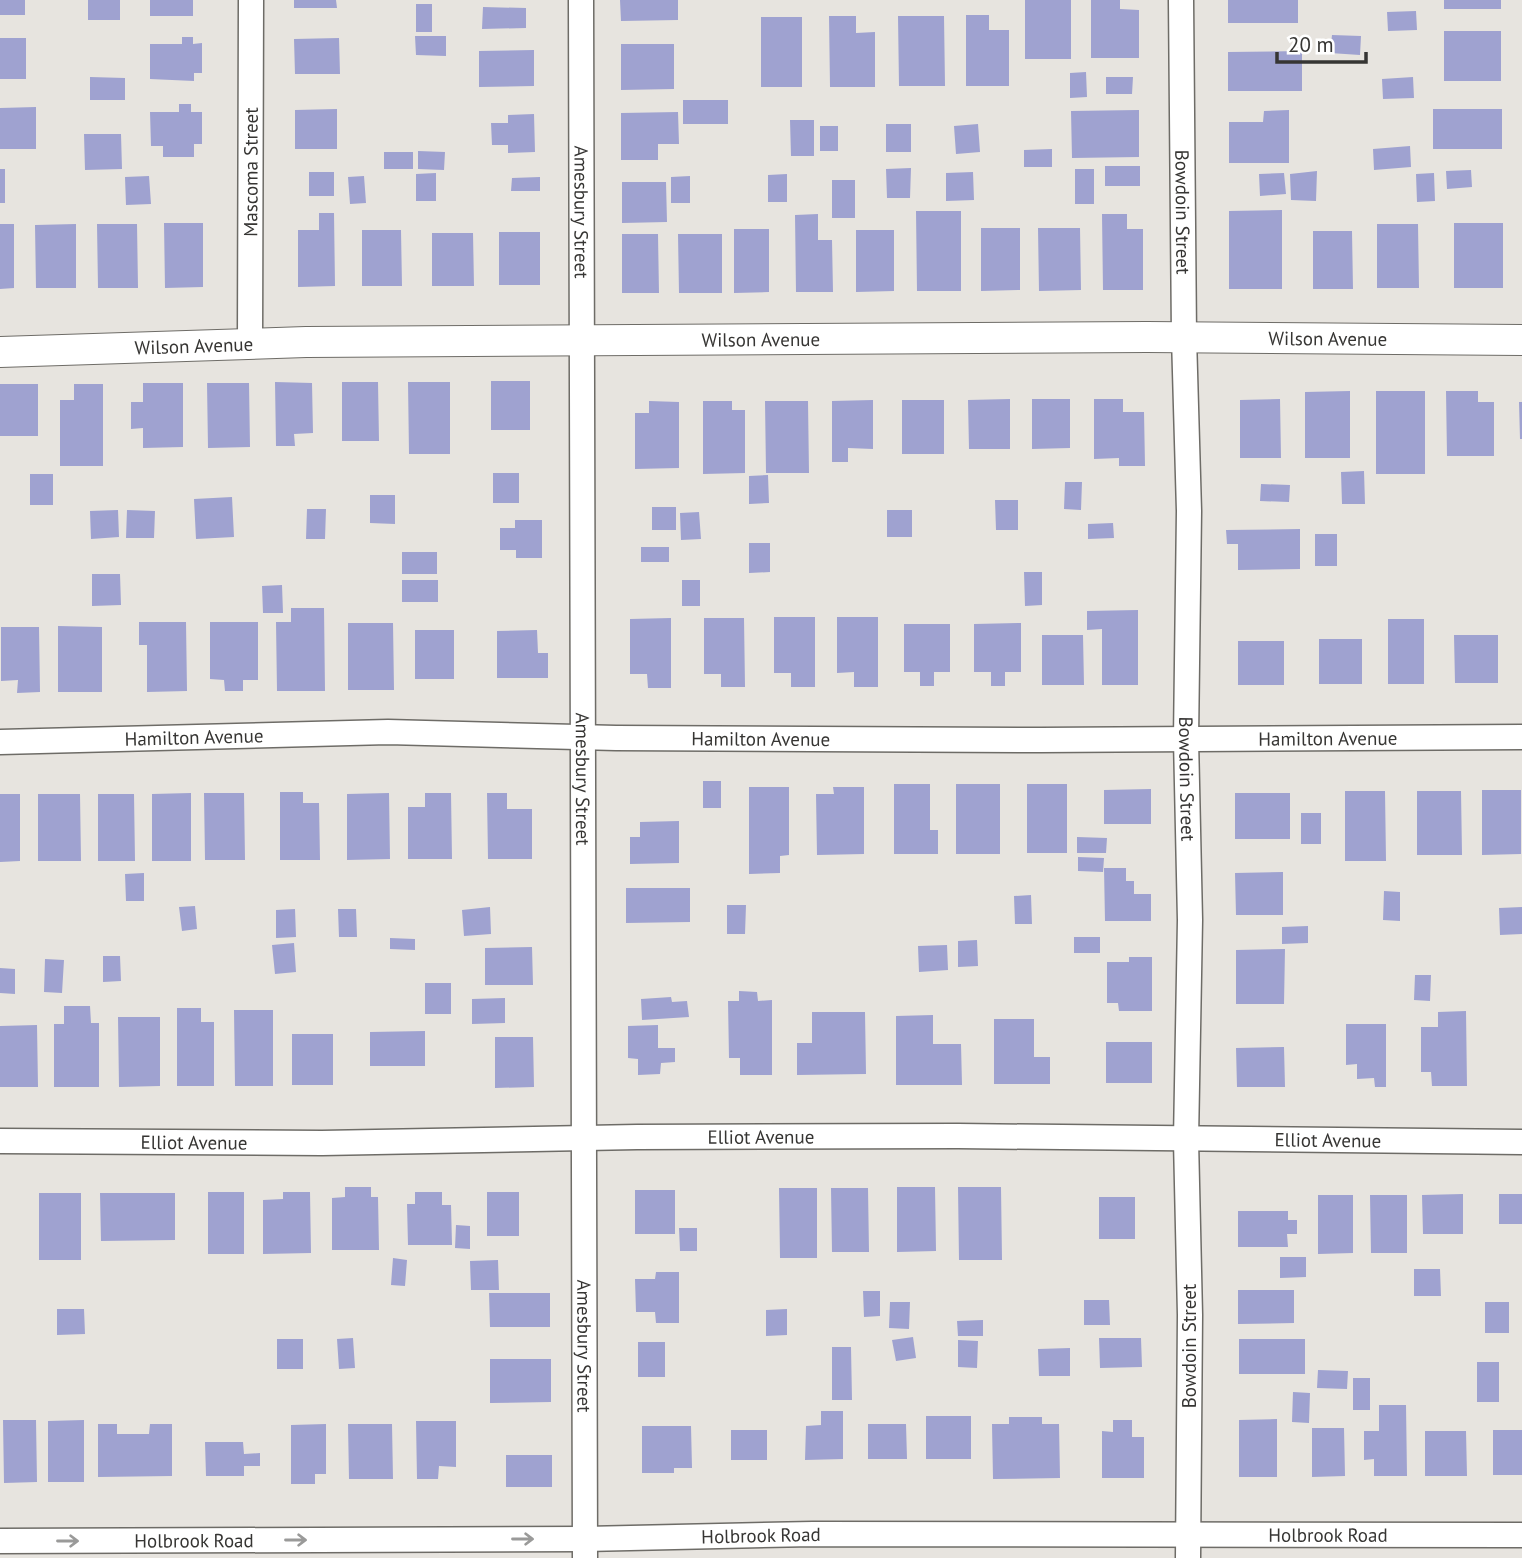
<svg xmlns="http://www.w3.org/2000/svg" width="1522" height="1558" font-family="'PT Sans',sans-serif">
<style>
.building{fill:#9fa2d0}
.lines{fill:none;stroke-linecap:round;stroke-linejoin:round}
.minor-casing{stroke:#6e6c67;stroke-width:27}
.tertiary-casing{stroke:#6e6c67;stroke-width:32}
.minor{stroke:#fff;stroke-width:24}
.tertiary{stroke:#fff;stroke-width:30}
.oneway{stroke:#9a9a99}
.labels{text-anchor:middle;stroke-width:7;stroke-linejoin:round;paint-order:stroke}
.street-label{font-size:19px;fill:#363533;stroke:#fff}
</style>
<rect width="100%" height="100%" fill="#e7e4df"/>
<path class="building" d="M0 0H25V15H0Z
M88 0H120V20H88Z
M150 0H193V16H150Z
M294 0H336L337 8H294Z
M620 0H678V20L621 21Z
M1025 0H1071V59H1025Z
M1091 0H1120V9L1139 10V58H1091Z
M1228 0H1298V23H1228Z
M1444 0H1501V9H1444Z
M416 4H432V32H416Z
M483 7 526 8V28L482 29Z
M1416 11 1417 30 1388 31 1387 12Z
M966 15H989V30H1009V86H966Z
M829 16H856V33L875 32V87H830Z
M898 16H944L945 86H899Z
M761 17H802V87H761Z
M1444 31H1501V81H1444Z
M1332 35 1361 36 1360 55 1330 53Z
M415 36H446V56L416 55Z
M182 37H193V44L202 43V73H194V81L150 79V44H182Z
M0 38H26V79H0Z
M339 38 340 74H295L294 39Z
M621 44H674V89L621 90Z
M534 50V86L479 87V51Z
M1302 51V91H1228V52Z
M1086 72 1087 97 1070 98V73Z
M90 77 125 78V100H90Z
M1106 77H1133L1132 94H1106Z
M1413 77 1414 98 1383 99 1382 79Z
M683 100H728V124H683Z
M179 104H191V112H202V144H194V157H163V146H151L150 112H179Z
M36 107V149H0V108Z
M337 109V149H295V110Z
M1433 109H1502V149H1433Z
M1139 110V157L1072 158 1071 111Z
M1289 110V163H1229V122H1263L1264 111Z
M678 112 679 144H658V160H621V113Z
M534 114 535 152 508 153V145H492L491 123H508V115Z
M790 120H814V156H791Z
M886 124H911V152H886Z
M978 124 980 152 956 154 954 126Z
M820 126H838V151H820Z
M84 134H121L122 169 85 170Z
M1410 146 1411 167 1374 170 1373 149Z
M1052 149V167H1024V150Z
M418 151 445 152 444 170 418 169Z
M384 152H413V169H384Z
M1105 166H1140V186H1105Z
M911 168 910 198H887L886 169Z
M0 169H5V203H0Z
M1075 169H1094V204H1075Z
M1471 170 1472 187 1447 189 1446 171Z
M1317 171 1316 201 1291 200 1290 174Z
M309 172H334V196H309Z
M973 172 974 200 946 201V173Z
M436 173V201H416V174Z
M1284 173 1286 194 1260 196 1259 174Z
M1434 173 1435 201 1417 202 1416 174Z
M787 174V202H768V175Z
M149 176 151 204 126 205 125 177Z
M364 176 366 203 350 204 348 177Z
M690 176V203H671V177Z
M540 177V191H511L512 178Z
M832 180H855V218H832Z
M622 182H666L667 222 622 223Z
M1282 210V289H1229V211Z
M916 211H961V291H917Z
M319 213H334L335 286 298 287V230H319Z
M818 214V240H832L833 292H796L795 215Z
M1102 214H1127V229H1143V290H1103Z
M164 223H203V287L165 288Z
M1454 223H1503V288H1454Z
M0 224H14V288L0 289Z
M76 224V288H36L35 225Z
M97 224H137L138 288H98Z
M1377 224H1418L1419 288H1377Z
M981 228H1020V290L981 291Z
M1038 228H1080L1081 290 1039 291Z
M734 229H769V292L734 293Z
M362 230H401L402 286H362Z
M856 230H894V291L856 292Z
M1313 231H1352L1353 289H1313Z
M499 232H540V285H499Z
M432 233H473L474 286H432Z
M622 234H658L659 293H622Z
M678 234H722V293H679Z
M491 381H530V430H491Z
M275 382 312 383 313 433 294 434 295 446H276Z
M342 382H378L379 441H342Z
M408 382H450V454H409Z
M143 383H183V447L143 448V428L131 429V402H143Z
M207 383H249L250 447 208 448Z
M0 384H38V436H0Z
M74 384H103V466H60V400H74Z
M1350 391V458H1305V392Z
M1376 391H1425V474H1376Z
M1446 391H1478V402H1494V456H1447Z
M1010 399V449H969L968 400Z
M1032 399H1070V448L1032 449Z
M1094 399H1123V412H1144L1145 466H1119V458L1094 459Z
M1280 399 1281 458H1240V400Z
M873 400V449L848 448V462H832V401Z
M902 400H944V454H902Z
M649 401 679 402V468L635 469V413H649Z
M703 401H732V410H745V473L703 474Z
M765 401H808L809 473H766Z
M1519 402H1522V439H1520Z
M1364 471 1365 504H1342L1341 472Z
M493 473H519V503H493Z
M30 474H53V505H30Z
M768 475 769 503 749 504V476Z
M1065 482H1082L1081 510 1064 509Z
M1261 484 1290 485 1289 502 1260 501Z
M370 495H395V524L370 523Z
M232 497 234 537 196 539 194 499Z
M995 500H1018V530H996Z
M652 507H676V530H652Z
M307 509H326L325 539H306Z
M118 510 119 537 91 539 90 511Z
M127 510 155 511 154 538H126Z
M887 510H912V537H887Z
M699 512 701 539 681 540 680 513Z
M515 520H542V558H516V550H500V528H515Z
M1113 523 1114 538 1088 539V524Z
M1300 529V569L1238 570V544H1227L1226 530Z
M1315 534H1337V566H1315Z
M749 543H770V572L749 573Z
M641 547H669V562H641Z
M402 552H437V574H402Z
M1024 572H1042V605L1025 606Z
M92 574H120L121 605 92 606Z
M402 580H438V602H402Z
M682 580H700V606H682Z
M282 585 283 613H263L262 586Z
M291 608H324L325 691H277L276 622H291Z
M1138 610V685H1102V629L1087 630V611Z
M774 617H815V687H791V673H774Z
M837 617H878V687H854V672L837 673Z
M671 618V688H648L647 674H630V619Z
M704 618H744L745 687H721V674H704Z
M1388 619H1424V684H1388Z
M139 622H186L187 691 147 692V645H139Z
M210 622H258V680H243V691H225L224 680 210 679Z
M348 623H393L394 690H348Z
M1021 623V672H1005V686H991V672H974V624Z
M904 624H950V672H934V686H920V672H904Z
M58 626 102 627V692H58Z
M1 627H39L40 692 17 693 18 680 1 681Z
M415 630H454V679H415Z
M537 630 538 653H548V678H497V631Z
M1042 635H1083L1084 685H1042Z
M1454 635H1498V683H1455Z
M1319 639H1362V684H1319Z
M1238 641H1284V685H1238Z
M703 781H721V808H703Z
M894 784H930V830H938V854H894Z
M956 784H1000V854H956Z
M1027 784H1067V853H1027Z
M749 787H789V855L780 856V873L749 874Z
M833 787H864V854L817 855 816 794H834Z
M1151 789V824H1104V790Z
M1482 790H1521V854L1482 855Z
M1345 791H1385L1386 861H1345Z
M1417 791H1461L1462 855H1417Z
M280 792H303V803H319L320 860H280Z
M191 793V861H152V794Z
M204 793H244L245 860H205Z
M389 793 390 859 347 860V794Z
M425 793H451L452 859H408V807H425Z
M487 793H507V809H532V859H488Z
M1235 793H1290V839H1235Z
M0 794H20V861L0 862Z
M38 794H80L81 861H38Z
M98 794H134L135 861H98Z
M1301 813H1321V844H1301Z
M679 821V863L630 864V837H640V822Z
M1077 837 1107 838 1106 853H1077Z
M1078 857 1104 858 1103 872 1078 871Z
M1104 868H1126V881H1134V894H1151V921H1105Z
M1283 872V915H1236L1235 873Z
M144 873V901H126L125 874Z
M626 888H690V922L626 923Z
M1384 891 1400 892V921L1383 920Z
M1031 895 1032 924H1015L1014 896Z
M727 905H746L745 934H727Z
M195 906 197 929 182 931 179 907Z
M490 907 491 934 464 936 462 910Z
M1522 907V934L1500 935 1499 908Z
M295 909 296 937 276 938V910Z
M338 909H356L357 937H339Z
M1308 926V943L1282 944V927Z
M1074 937H1100V953H1074Z
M390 938 415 939V950L390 949Z
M977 940 978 966 958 967V941Z
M294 943 296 972 275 974 272 945Z
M947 945 948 970 919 972 918 946Z
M532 947 533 985H485V948Z
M1285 949 1284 1004H1236V950Z
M103 956H120L121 981 103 982Z
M1129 957H1152V1011H1119L1118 1003H1107V962H1129Z
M45 959 64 960 62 993 44 992Z
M0 968 15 969V994L0 993Z
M1415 975H1431L1430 1001 1414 1000Z
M425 983H451V1014H425Z
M739 991 757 992 758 1001 772 1000V1075H740V1058H729L728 1001H739Z
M671 997 672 1002 687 1001 689 1017 642 1020 641 999Z
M505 998V1023L472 1024V999Z
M64 1006H90L91 1023H99V1087H54V1024H64Z
M177 1008H201V1022H214V1086H177Z
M234 1010H273V1086H235Z
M1466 1011 1467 1086H1432L1431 1072H1421V1027H1438V1012Z
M812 1012H865L866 1074 797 1075V1043H812Z
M933 1015V1044H961L962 1085H896V1016Z
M118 1017H160V1086L119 1087Z
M994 1019H1034V1057H1050V1084H994Z
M1346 1024H1386V1087H1375L1374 1078 1357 1079V1064L1346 1065Z
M37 1025 38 1087H0V1026Z
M658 1025V1048H675V1062L661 1063 660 1074 638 1075V1059L628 1058V1026Z
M425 1031V1066H370V1032Z
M292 1034H333V1085H292Z
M495 1037H533L534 1087 495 1088Z
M1106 1042H1152V1083H1106Z
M1284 1047 1285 1087H1237L1236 1048Z
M345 1187H371V1197H378L379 1250H332V1198L345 1197Z
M897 1187H935L936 1251 897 1252Z
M958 1187H1001L1002 1260H959Z
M779 1188H817V1258H780Z
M831 1188H868L869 1252H832Z
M635 1190H675V1234H635Z
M208 1192H244V1254H208Z
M283 1192H310L311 1253 263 1254V1200L283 1199Z
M415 1192H442V1205H451L452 1245H408L407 1204H415Z
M487 1192H519V1236H487Z
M39 1193H81V1260H39Z
M100 1193H175V1240L101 1241Z
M1463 1194V1234H1423L1422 1195Z
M1499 1194H1522V1224H1499Z
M1318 1195H1353V1253L1318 1254Z
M1370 1195H1407V1253H1371Z
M1099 1197H1135V1239H1099Z
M1238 1211H1288V1220H1297V1234H1287L1288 1247H1238Z
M456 1225 470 1226V1249L455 1248Z
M679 1228H697V1251H680Z
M1280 1257H1306V1277L1280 1278Z
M393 1258 407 1260 405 1286 391 1285Z
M498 1260 499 1290H471L470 1261Z
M1414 1269H1440L1441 1296H1414Z
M656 1272H679V1323H656L655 1312H636L635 1279H655Z
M1238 1290H1294V1323L1238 1324Z
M863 1291H880V1316L864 1317Z
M489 1293H550V1327H490Z
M1084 1300H1109L1110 1325H1084Z
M890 1302H910L909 1329 889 1328Z
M1485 1302H1509V1333H1485Z
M57 1309H84L85 1334 57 1335Z
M787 1309V1335L766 1336V1310Z
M983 1320V1336H958L957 1321Z
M913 1337 916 1358 896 1361 892 1340Z
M353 1338 355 1368 339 1369 337 1339Z
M1099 1338H1141L1142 1367 1100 1368Z
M277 1339H303V1369H277Z
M1239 1339H1305V1374H1239Z
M958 1340 978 1341 977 1368 958 1367Z
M638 1342H665V1377H638Z
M832 1347H851L852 1400H832Z
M1070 1348V1376H1039L1038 1349Z
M490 1359H551V1402L490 1403Z
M1477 1362H1499V1402H1477Z
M1318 1370 1348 1371 1347 1389 1317 1388Z
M1353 1378H1370V1410H1353Z
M1293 1392 1310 1393 1309 1423 1292 1422Z
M1379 1405H1406L1407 1476H1374V1459L1364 1460V1431H1379Z
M821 1411H843V1459L805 1460 806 1426 821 1425Z
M926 1416H971V1459H926Z
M1009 1417H1042V1424H1059L1060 1478 993 1479 992 1424H1009Z
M1277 1419V1477H1239V1420Z
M3 1420H36L37 1482 4 1483Z
M84 1420V1482H48V1421Z
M1113 1420H1132V1437H1144V1478H1102V1431L1113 1432Z
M416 1421H456V1467L439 1466 438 1479H417Z
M98 1424H117V1434H149L150 1424H172V1476L98 1477Z
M326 1424V1474H315V1484H291V1425Z
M348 1424H392L393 1479H349Z
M868 1424H906L907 1459H868Z
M642 1426H691L692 1468H674V1473H642Z
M1312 1428H1344L1345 1476 1312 1477Z
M731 1430H767V1460H731Z
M1493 1430H1522V1475H1493Z
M1425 1431H1466L1467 1476H1425Z
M205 1442H243L244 1454 260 1453V1466H244V1476H206Z
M506 1455H552V1487H506Z"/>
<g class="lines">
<g class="minor-casing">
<g id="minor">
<path id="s1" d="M581 0 585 1558"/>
<path id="s2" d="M1181 0 1184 337 1189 511 1186 739 1190 920 1186 1140 1190 1315 1188 1558"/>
<path id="s3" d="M250 344 251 0"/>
<path id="s4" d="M0 742 388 732 616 738 1041 740 1522 737"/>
<path id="s5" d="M0 1141 322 1143 637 1137 958 1136 1522 1142"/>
<path id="s6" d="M0 1541 585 1539 813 1534 1522 1535"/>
</g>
</g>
<g class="tertiary-casing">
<g id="tertiary">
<path id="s7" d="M0 352 306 342 1147 337 1522 340"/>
</g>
</g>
<use href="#minor" class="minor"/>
<use href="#tertiary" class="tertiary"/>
</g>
<defs><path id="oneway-shaft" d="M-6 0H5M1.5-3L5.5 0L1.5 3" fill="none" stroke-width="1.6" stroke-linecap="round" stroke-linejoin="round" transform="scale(1.75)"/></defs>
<g class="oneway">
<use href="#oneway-shaft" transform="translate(523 1539)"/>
<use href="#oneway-shaft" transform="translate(296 1540)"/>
<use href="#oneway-shaft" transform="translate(68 1541)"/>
</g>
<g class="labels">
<g class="street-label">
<text dy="7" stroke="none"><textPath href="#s3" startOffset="172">Mascoma Street</textPath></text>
<text dy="7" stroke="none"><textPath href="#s1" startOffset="212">Amesbury Street</textPath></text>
<text dy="7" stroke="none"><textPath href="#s2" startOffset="212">Bowdoin Street</textPath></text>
<text dy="7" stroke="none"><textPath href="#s7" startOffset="1328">Wilson Avenue</textPath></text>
<text dy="7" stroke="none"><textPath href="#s7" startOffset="761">Wilson Avenue</textPath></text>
<text dy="7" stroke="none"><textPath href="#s7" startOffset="194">Wilson Avenue</textPath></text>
<text dy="7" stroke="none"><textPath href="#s4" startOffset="194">Hamilton Avenue</textPath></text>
<text dy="7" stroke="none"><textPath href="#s4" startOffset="761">Hamilton Avenue</textPath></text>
<text dy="7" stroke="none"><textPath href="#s4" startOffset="1328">Hamilton Avenue</textPath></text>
<text dy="7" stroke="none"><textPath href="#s1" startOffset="779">Amesbury Street</textPath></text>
<text dy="7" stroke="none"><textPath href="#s2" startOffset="779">Bowdoin Street</textPath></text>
<text dy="7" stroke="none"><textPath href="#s5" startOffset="761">Elliot Avenue</textPath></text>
<text dy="7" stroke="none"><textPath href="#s5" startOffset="1328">Elliot Avenue</textPath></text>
<text dy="7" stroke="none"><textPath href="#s5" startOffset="194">Elliot Avenue</textPath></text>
<text dy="7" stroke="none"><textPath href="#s1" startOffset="1346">Amesbury Street</textPath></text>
<text transform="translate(1189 1346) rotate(-90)" y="7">Bowdoin Street</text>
<text dy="7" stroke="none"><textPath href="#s6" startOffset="761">Holbrook Road</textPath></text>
<text dy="7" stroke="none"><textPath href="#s6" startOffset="1328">Holbrook Road</textPath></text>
<text dy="7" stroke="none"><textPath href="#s6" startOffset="194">Holbrook Road</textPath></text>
</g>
</g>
<path d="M1277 52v10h89v-10" fill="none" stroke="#363533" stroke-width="3.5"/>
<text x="1288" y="52" font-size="21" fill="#363533" stroke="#ffffff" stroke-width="5" paint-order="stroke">20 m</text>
</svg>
